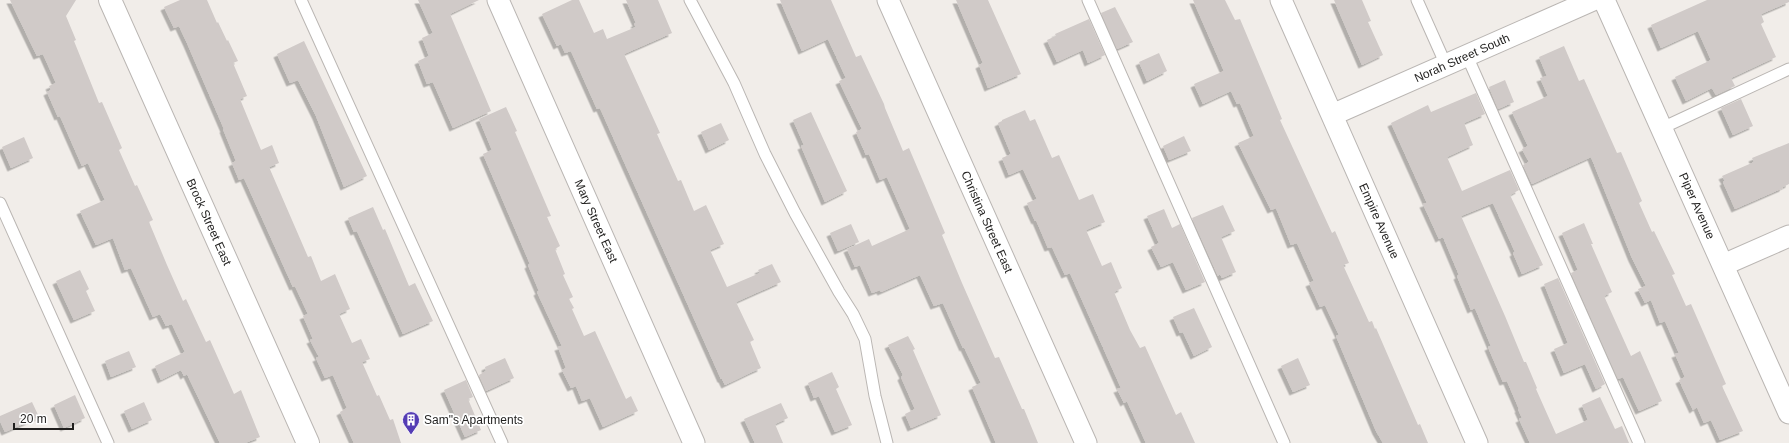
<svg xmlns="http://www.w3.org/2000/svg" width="1789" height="443" font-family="Helvetica,sans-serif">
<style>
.building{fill:#d0cac8;filter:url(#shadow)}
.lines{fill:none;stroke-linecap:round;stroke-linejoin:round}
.service-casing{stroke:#bab6b3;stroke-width:13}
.minor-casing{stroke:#bab6b3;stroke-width:23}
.tertiary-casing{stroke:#bab6b3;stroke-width:24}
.service{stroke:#fff;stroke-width:11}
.minor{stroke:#fff;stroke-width:21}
.tertiary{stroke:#fff;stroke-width:22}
.labels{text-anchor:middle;stroke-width:3.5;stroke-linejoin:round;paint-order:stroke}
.street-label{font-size:12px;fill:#201f1e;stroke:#fff}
.poi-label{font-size:12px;fill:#201f1e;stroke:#fff;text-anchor:start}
</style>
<defs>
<filter id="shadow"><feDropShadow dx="-3.5" dy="3.5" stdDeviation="0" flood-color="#0004"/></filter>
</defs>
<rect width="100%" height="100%" fill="#f1ede9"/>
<path class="building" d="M10 0H76L66 16 76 40 74 41 99 103 102 102 122 148 119 150 135 186 137 185 153 220 149 222 167 265 183 301 186 299 206 342 210 340 234 394 241 390 260 437 245 443H220L187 374 184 376 181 370 161 380 155 366 185 352 172 324 166 326 160 314 153 317 131 268 125 270 113 238 96 245 80 211 105 200 88 163 82 166 60 116 58 117 47 92 51 90 49 86 56 83 43 54 37 56Z
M180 0H207L217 23 218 22 227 41 228 40 238 61 233 63 247 96 240 99 261 150 272 145 279 163 269 167 308 257 311 256 321 281 335 274 350 309 339 314 352 343 361 339 370 359 362 362 377 396 379 395 390 420 393 419 401 443H354L340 412 347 408 333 375 325 378 316 358 319 357 310 340 313 339 303 316 308 314 295 286 293 287 244 178 239 180 232 163 236 161 223 129H224L187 43 179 26 174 28 164 7Z
M418 0H479L450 14 491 111 453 128 433 82 427 84 418 61 429 56 422 38 433 33Z
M572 0H579L594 33 603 29 607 39 636 27 634 24 636 23 626 0H658L672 33 624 54 660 133 657 134 678 181 681 180 694 211 706 205 724 244 710 250 727 287 760 273 758 270 772 264 781 282 736 302 754 340 750 342 761 368 752 372 725 385 722 379H721L600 108 597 109 571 51 565 53 561 44 557 46 542 14Z
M780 0H831L856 57 861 55 884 104 885 108 903 151 909 148 945 233 942 235 962 283 995 358 999 357 1022 409H1024L1038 443H996L972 387 981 383 964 347 963 348 943 303 934 306 920 275 881 292 880 290 872 293 860 265 855 267 847 249 869 239 872 246 910 229 887 177 880 180 869 154 866 155 856 132 862 129 839 81 846 78 828 39 802 51Z
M956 0H988L1021 74 988 88 979 65 983 63Z
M1193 0H1225L1235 20 1240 19 1282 119 1280 120 1332 233 1335 231 1349 263 1343 265 1369 322 1372 321 1375 329 1376 328 1418 425 1420 424 1428 443H1383L1376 431 1336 336 1339 335 1325 305 1320 307 1309 283 1314 281 1297 243 1291 245 1276 208 1271 210 1238 143 1254 136 1240 103 1237 104 1231 91 1203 104 1194 84 1224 71Z
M1334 0H1362L1371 21 1368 22 1383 55 1362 65Z
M1707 0H1789V2L1761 14 1764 22 1761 24 1776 57 1731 78 1735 86 1716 95 1712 88 1686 101 1675 77 1711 60 1698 31 1661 48 1651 25Z
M1115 7 1133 42 1117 49 1101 13Z
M1089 19 1105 55 1088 63 1083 50 1057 62 1047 40 1056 36 1055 34Z
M304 41 367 176 344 187 316 116 298 80 290 83 277 54Z
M1564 46 1579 81 1584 79 1617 153 1621 152 1642 201 1639 203 1652 232 1654 231 1675 274 1672 275 1686 306 1691 304 1726 384 1722 386 1743 431 1720 440 1711 420 1704 423 1697 407 1693 410 1679 380 1685 377 1675 354 1679 353 1665 321 1660 323 1651 300 1645 303 1638 289 1646 286 1632 258 1591 157 1532 184 1523 165 1529 162 1522 149 1528 146 1512 112 1548 96 1540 78 1547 76 1539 57Z
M1159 53 1167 71 1147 81 1139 62Z
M1505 80 1514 102 1498 109 1489 87Z
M1476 93 1485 114 1464 123 1473 145 1447 157 1462 191 1510 170 1519 190 1510 195 1543 265 1522 274 1513 253 1515 252 1493 203 1461 216 1505 316 1524 362H1526L1537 388 1536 389 1556 434 1588 420 1582 405 1600 397 1615 429 1622 426 1629 443H1530L1519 419 1522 418 1518 409H1519L1507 381 1503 382 1488 347 1491 346 1475 308 1471 310 1457 276 1459 275 1443 237 1439 239 1423 204 1427 203 1391 123 1428 105 1431 112Z
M1741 99 1753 126 1733 135 1721 108Z
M506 107 517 131 515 132 551 216 547 217 560 246 555 249 565 274 563 275 573 297 569 299 574 308 572 309 584 336 595 331 626 399 631 396 638 411 603 427 590 398 582 401 576 386 571 388 562 370 566 368 558 347 562 346 537 292 539 291 528 265 530 264 483 154 492 150 479 119Z
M1025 110 1030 121 1035 119 1052 158 1059 155 1079 200 1093 194 1105 222 1086 230 1102 266 1111 262 1122 288 1114 292 1130 330 1140 348 1145 346 1176 415 1181 412 1195 443H1146L1127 401 1124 403 1117 389 1121 388 1070 273 1065 275 1052 247 1048 248 1036 220 1035 221 1027 203 1037 199 1023 169 1009 175 1002 158 1011 154 998 123 1002 121V120Z
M811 112 847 191 825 202 801 146 804 145 793 120Z
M721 123 729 140 709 150 701 132Z
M1184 136 1191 151 1169 160 1163 146Z
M24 137 33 158 11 168 2 147Z
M1789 143V184L1783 187V188L1735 209 1723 182 1725 181 1722 176 1754 162 1752 158Z
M1223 205 1235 231 1221 237 1236 272 1222 278 1220 274 1218 276 1192 218Z
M373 207 383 230 385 229 409 286 415 283 433 321 403 334 357 231 354 232 348 218Z
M1164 209 1172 228 1180 224 1205 282 1186 290 1173 262 1161 267 1151 247 1159 243 1147 216Z
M1584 223 1593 244H1591L1612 292 1604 296 1631 356 1640 351 1662 401 1639 411 1623 377 1618 379 1571 273 1578 270 1562 233Z
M851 224 859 242 838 251 830 233Z
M80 270 89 289 86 291 95 311 74 320 56 281Z
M1558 278 1605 384 1596 389 1585 364 1564 373 1554 349 1568 343 1544 284Z
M1194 308 1212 347 1194 356 1183 332 1180 333 1173 317Z
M908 336 915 349 913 350 941 415 911 428 905 414 915 409 901 377 903 375 888 345Z
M129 351 136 367 111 377 105 361Z
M505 358 514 378 486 391 479 375 486 371 485 367Z
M1298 358 1310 385 1293 392 1281 366Z
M832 372 839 387 836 389 852 425 835 432 819 396 814 398 808 383Z
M466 380 473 397 468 399 481 430 465 437 444 390Z
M75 395 85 418 64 428 54 405Z
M32 402 39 417 5 432 0 421V416Z
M144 402 152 420 132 429 124 411Z
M781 403 788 418 775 424 783 443H755L744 419Z"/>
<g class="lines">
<g class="service-casing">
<path id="service" d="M301 0 502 443
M690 0 734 83 765 154 795 213 839 292 853 314 865 339 875 396 887 443
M1088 0 1284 443
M1417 0 1446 65
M1467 56 1639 443
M1662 128 1789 69
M0 203 108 443"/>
</g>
<g class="minor-casing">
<path id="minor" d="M498 0 694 443
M888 0 1086 443
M1281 0 1477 443
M1604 0 1789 413
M1332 115 1593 0
M1723 265 1789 236"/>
</g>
<g class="tertiary-casing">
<path id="tertiary" d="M110 0 308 443"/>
</g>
<use href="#service" class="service"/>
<use href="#minor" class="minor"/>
<use href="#tertiary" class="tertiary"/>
</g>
<defs>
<g id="building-pin" transform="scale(0.9)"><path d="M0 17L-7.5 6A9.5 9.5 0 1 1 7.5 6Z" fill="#543cb4" stroke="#fff"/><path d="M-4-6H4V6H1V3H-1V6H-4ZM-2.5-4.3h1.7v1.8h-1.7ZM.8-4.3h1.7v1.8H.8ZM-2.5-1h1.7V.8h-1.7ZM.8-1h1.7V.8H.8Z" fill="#fff"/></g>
</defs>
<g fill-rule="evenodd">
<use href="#building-pin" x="411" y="420"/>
</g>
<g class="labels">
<g class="street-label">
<text transform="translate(1462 58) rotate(-24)" y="4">Norah Street South</text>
<text transform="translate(1697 206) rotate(66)" y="4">Piper Avenue</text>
<text transform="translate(596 221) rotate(66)" y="4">Mary Street East</text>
<text transform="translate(1379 221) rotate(66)" y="4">Empire Avenue</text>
<text transform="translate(209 222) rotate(66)" y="4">Brock Street East</text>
<text transform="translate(987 222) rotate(66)" y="4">Christina Street East</text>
</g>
<g class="poi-label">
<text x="424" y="424">Sam"s Apartments</text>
</g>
</g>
<path d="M14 423v6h59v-6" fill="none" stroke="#201f1e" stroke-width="2"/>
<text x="20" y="423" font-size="12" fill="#201f1e" stroke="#ffffff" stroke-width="3" paint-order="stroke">20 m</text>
</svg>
